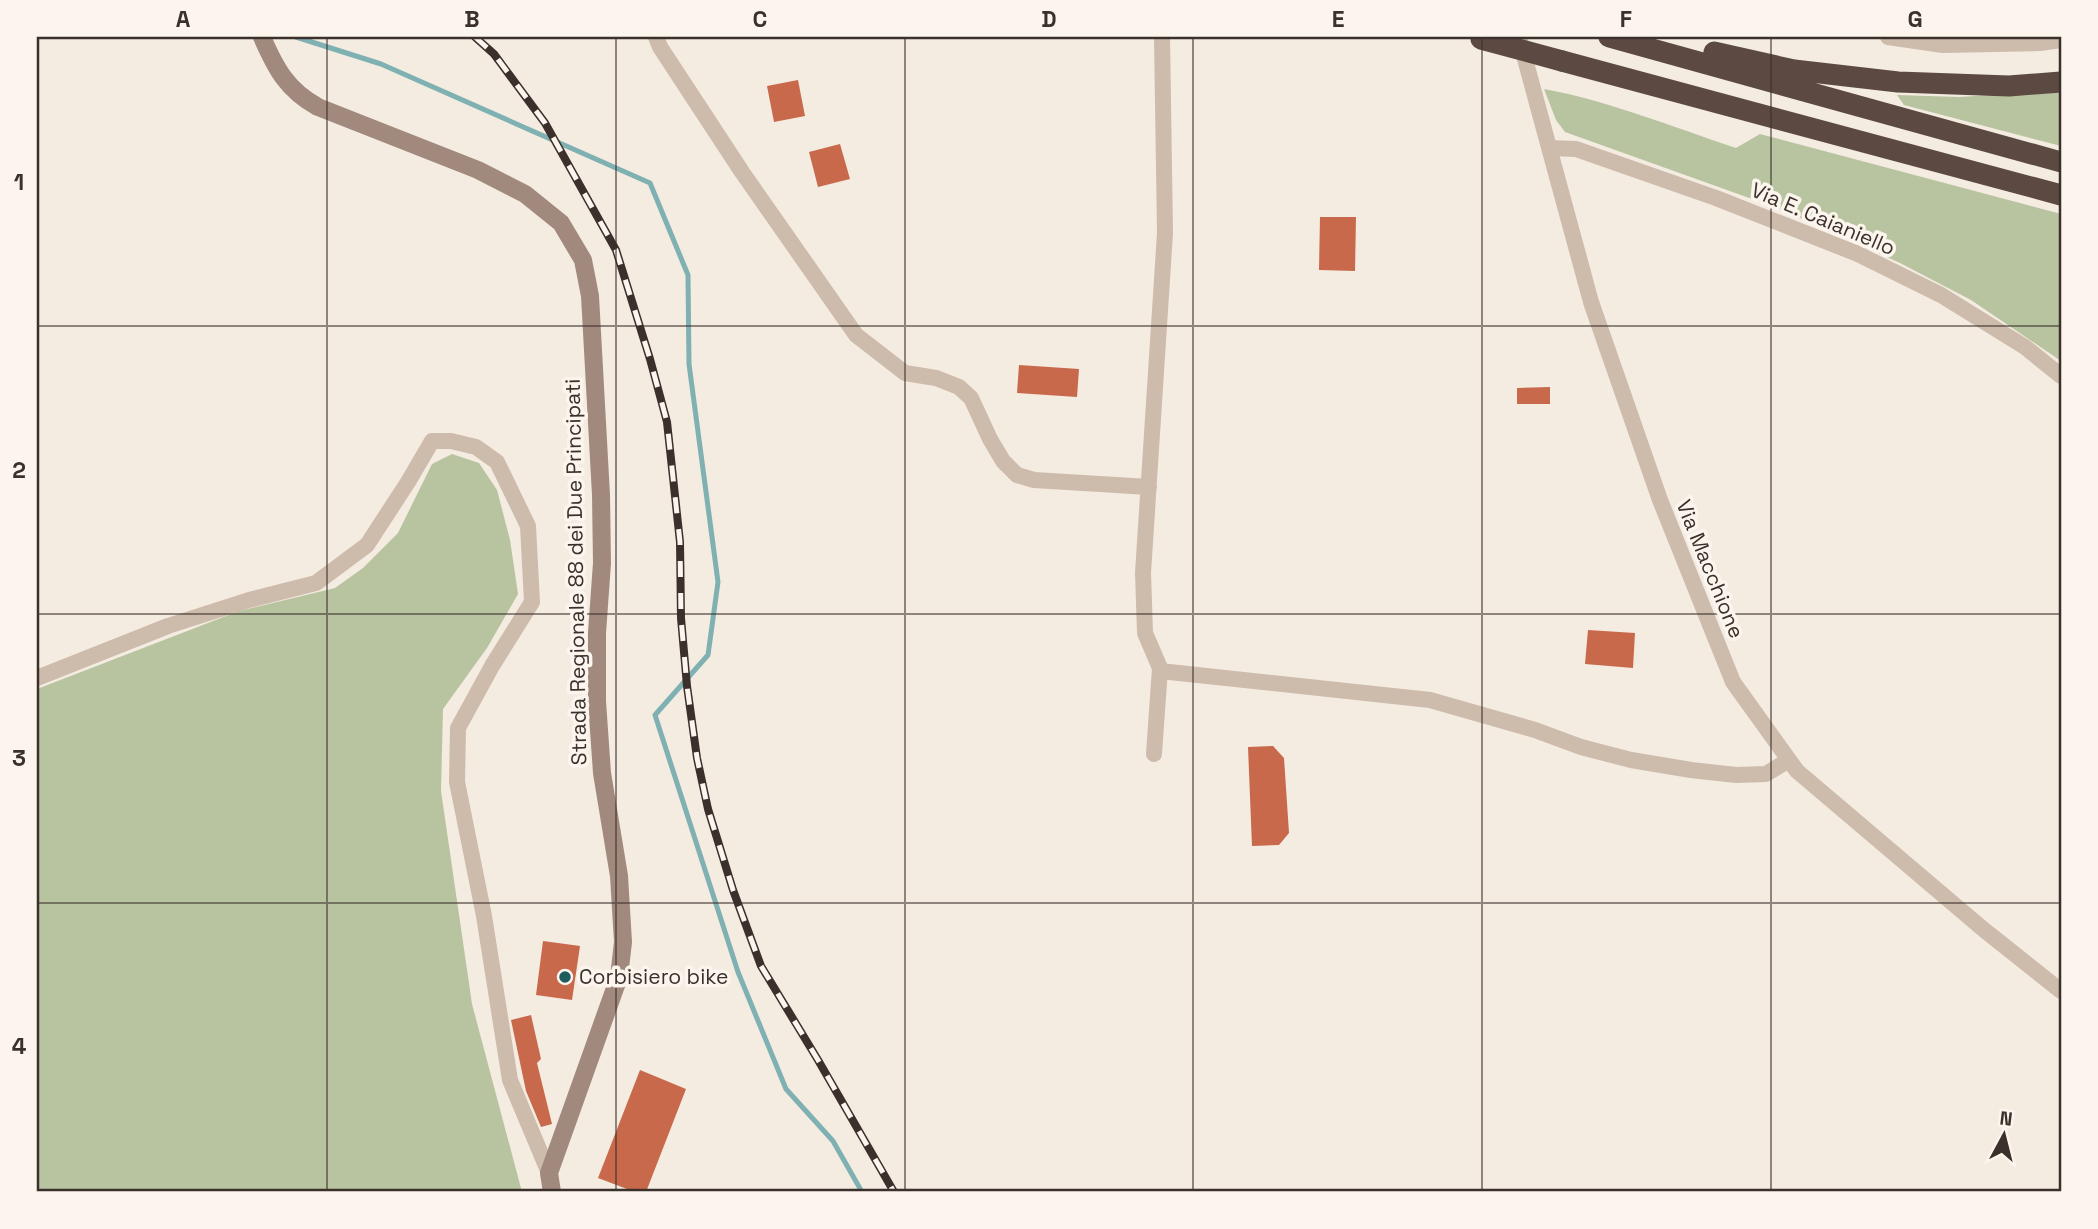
<svg xmlns="http://www.w3.org/2000/svg" width="2098" height="1229" font-family="'Space Grotesk',sans-serif">
<style>
.green{fill:#b8c4a0}
.lines{fill:none;stroke-linecap:round;stroke-linejoin:round}
.stream{stroke:#7fb0b2;stroke-width:5}
.building{fill:#c8694b}
.street{stroke:#cdbbac;stroke-width:16}
.secondary{stroke:#a18a7d;stroke-width:18}
.highway{stroke:#5c4a42;stroke-width:21}
.rail-casing{stroke:#3b302b;stroke-width:8}
.rail{stroke:#fbf5ee;stroke-width:5;stroke-dasharray:16;stroke-linecap:butt}
.highway-bridge{stroke:#5c4a42;stroke-width:21}
.grid{fill:none;stroke:#3b302b;stroke-width:2;stroke-opacity:0.55}
.poi-dot{fill:#1f5a5e;stroke:#fbf5ee;stroke-width:2.5}
.labels{text-anchor:middle;stroke-width:7;stroke-linejoin:round;paint-order:stroke}
.street-label{font-size:21px;fill:#3b302b;stroke:#fbf5ee}
.poi-label{font-size:21px;fill:#3b302b;stroke:#fbf5ee;text-anchor:start}
.neatline{fill:none;stroke:#3b302b;stroke-width:2.5}
.grid-label{font-size:23px;text-anchor:middle;font-weight:bold;fill:#3b302b}
</style>
<rect width="100%" height="100%" fill="#f4ebe1"/>
<path class="green" d="M1544 89C1609 101 1673 127 1736 148L1760 134 2061 214V361L1971 300 1900 263 1783 210 1565 132 1556 120Z
M2061 91V146L1904 105 1897 95 1959 97Z
M452 454 479 463 497 490 510 540 518 594 487 648 443 709 441 791 472 1004 522 1192H37V689L239 611 335 588 363 568 398 533 432 464Z"/>
<g class="lines">
<path class="stream" d="M296 37 381 64 650 183 688 275 689 364 718 582 708 655 655 715 738 972 786 1089 833 1141 862 1192"/>
</g>
<path class="building" d="M798 80 805 116 774 122 767 86Z
M840 144 850 179 818 187 809 152Z
M1320 217H1356L1355 271 1319 270Z
M1019 365 1079 369 1077 397 1017 393Z
M1550 387V404H1517V388Z
M1588 630 1635 633 1633 668 1585 664Z
M1273 746 1284 758 1289 833 1279 845 1252 846 1248 747Z
M543 941 580 946 572 1000 536 995Z
M531 1015 541 1059 537 1063 552 1124 541 1127 526 1091 511 1020Z
M640 1070 686 1089 646 1192H635L598 1178Z"/>
<g class="lines">
<path class="street" d="M656 37 660 47 742 172 856 335 905 373 936 378 959 387 971 398 990 439 1003 461 1017 475 1034 480 1149 487
M1519 37 1591 302 1660 500 1733 682 1797 771 1983 929 2061 991
M1888 37 1943 45 2040 43 2061 40
M1549 148 1576 149 1716 198 1858 254 1941 295 2025 347 2061 376
M1160 671 1430 700 1535 730 1581 747 1631 760 1691 770 1736 775 1766 774 1789 760
M37 678 168 626 249 600 316 583 367 545 408 482 432 441H451L476 447 497 462 528 526 532 602 492 666 458 728 457 782 484 916 510 1080 549 1173
M1154 754 1160 668 1145 633 1143 573 1165 233 1162 37"/>
<path class="secondary" d="M262 37C276 69 287 90 318 107L478 170 525 194 561 223 583 260 590 296 601 495 602 563 597 633V701L602 773 619 876 623 942 619 977 549 1173 552 1192"/>
<path class="highway" d="M1609 37 2061 162
M1714 52 1794 70 1898 82 2009 86 2061 82
M1562 61 2061 195"/>
<g class="rail-casing">
<path id="rail" d="M475 37 494 54 545 123 616 250 650 359 667 422 680 542 681 618 687 686 697 758 708 809 733 890 761 966 818 1060 894 1192"/>
</g>
<use href="#rail" class="rail"/>
<path class="highway-bridge" d="M1481 39 1562 61"/>
</g>
<path class="grid" d="M327 37V1192M616 37V1192M905 37V1192M1193 37V1192M1482 37V1192M1771 37V1192M37 326H2061M37 614H2061M37 903H2061"/>
<circle class="poi-dot" cx="565" cy="977" r="7"/>
<g class="labels">
<g class="street-label">
<text transform="translate(1823 219) rotate(23)" y="7">Via E. Caianiello</text>
<text transform="translate(1710 569) rotate(68)" y="7">Via Macchione</text>
<text transform="translate(576 572) rotate(-91)" y="7">Strada Regionale 88 dei Due Principati</text>
</g>
<g class="poi-label">
<text x="579" y="984">Corbisiero bike</text>
</g>
</g>
<rect width="2098" height="1229" fill="none" stroke="#fbf5ee" stroke-width="77"/>
<g transform="translate(2004 1135) rotate(7)" stroke="#fbf5ee" stroke-width="5" paint-order="stroke">
<path d="M0-5L12 26L0 18L-12 26Z" fill="#3b302b"/>
<text y="-10" font-size="19" font-weight="bold" text-anchor="middle" fill="#3b302b">N</text>
</g>
<rect x="38" y="38" width="2022" height="1152" class="neatline"/>
<g class="grid-label">
<text x="183" y="27">A</text>
<text x="472" y="27">B</text>
<text x="760" y="27">C</text>
<text x="1049" y="27">D</text>
<text x="1338" y="27">E</text>
<text x="1626" y="27">F</text>
<text x="1915" y="27">G</text>
<text x="19" y="190">1</text>
<text x="19" y="478">2</text>
<text x="19" y="766">3</text>
<text x="19" y="1054">4</text>
</g>
</svg>
